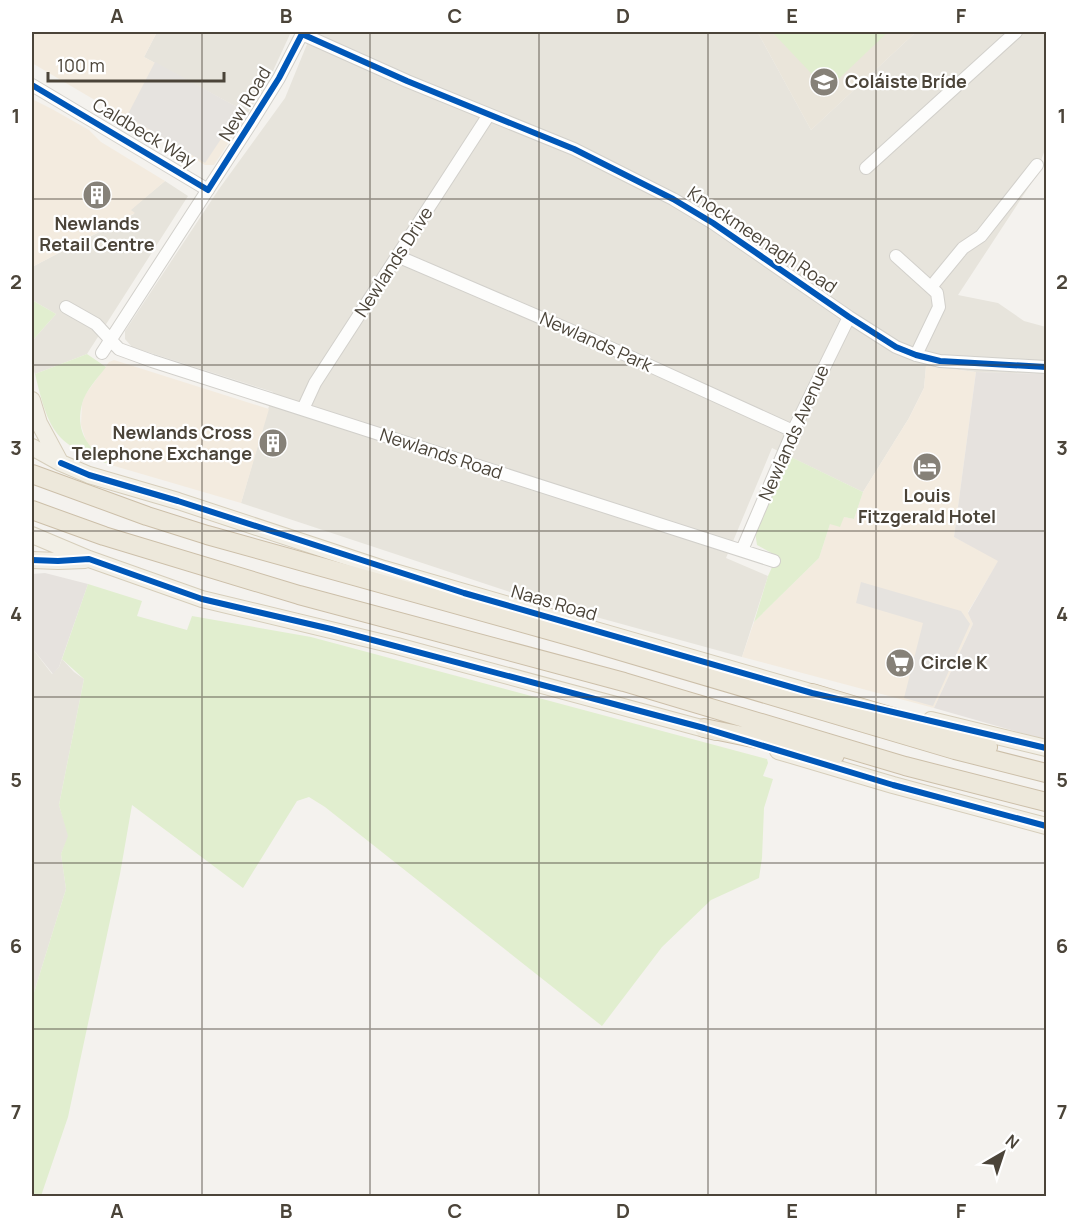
<svg xmlns="http://www.w3.org/2000/svg" width="1078" height="1228" font-family="Manrope,sans-serif">
<style>
.residential{fill:#e7e4dc}
.commercial{fill:#f3ebdf}
.industrial{fill:#e6e2de}
.education{fill:#eae5da}
.green{fill:#e1eecf}
.parking{fill:#e6e3df}
.lines{fill:none;stroke-linecap:round;stroke-linejoin:round}
.minor-casing{stroke:#d2d0cb;stroke-width:14}
.major-casing{stroke:#d6cebb;stroke-width:18}
.highway-casing{stroke:#ccbfa9;stroke-width:20}
.minor{stroke:#fdfdfc;stroke-width:12}
.major{stroke:#f2efe6;stroke-width:16}
.highway{stroke:#ede8db;stroke-width:18}
.cycleway-casing{stroke:#fff;stroke-width:10}
.cycleway{stroke:#0057b8;stroke-width:6}
.grid{fill:none;stroke:#4b4439;stroke-width:1.5;stroke-opacity:0.55}
.labels{text-anchor:middle;stroke-width:4.5;stroke-linejoin:round;paint-order:stroke}
.poi-label{font-size:18px;font-weight:bold;fill:#4b4439;stroke:#fff;text-anchor:start}
.street-label{font-size:18px;fill:#4b4439;stroke:#fff}
.neatline{fill:none;stroke:#4b4439;stroke-width:2}
.grid-label{font-size:20px;text-anchor:middle;font-weight:bold;fill:#4b4439}
</style>
<rect width="100%" height="100%" fill="#f4f2ee"/>
<path class="residential" d="M157 32H291L272 73 248 113 144 57Z
M312 32 758 33 811 130 916 32H1046V147L1034 179 958 295 998 303 1024 321 1046 327V374L976 372 926 366 924 388 909 418 863 492 772 448 726 558 768 576 742 657 534 600 241 503 273 392 132 347 125 339V331L219 189 285 98Z
M165 181 188 196 87 354 35 374 32 365V341L56 314 32 300V267L134 214 130 210Z
M32 648 52 674 59 667 62 659 74 672 84 679 59 805 69 836 61 854 66 889 32 999Z"/>
<path class="commercial" d="M32 32H157L144 57 248 113 214 165H205L32 63Z
M32 99 52 109 89 130 101 142 165 181 131 210 135 213 32 267Z
M114 360 269 409 241 503 111 465 112 462 98 454 87 444 81 425 82 404 85 395 109 362Z
M926 366 976 372 954 537 999 560 968 612 973 624 934 708 742 657 754 622 819 558 830 524 844 517 854 519 863 492 909 418 924 388Z"/>
<path class="industrial" d="M976 372 1046 374V740L934 708 973 624 968 613 998 561 954 537Z
M45 573 88 584 59 667 53 674 32 648V574Z"/>
<path class="education" d="M742 32H916L811 130 758 33Z"/>
<path class="green" d="M772 32H888L827 90Z
M32 300 56 314 32 341Z
M87 354 106 367C98 378 85 391 82 404 75 431 88 451 112 462L111 465C54 444 49 431 35 374Z
M791 457 863 492 854 519 844 517 840 527 830 524 819 558 754 622 768 576 777 556 757 545 755 532Z
M88 584 142 601 137 616 187 630 192 616 311 637 767 759 768 763 763 776 773 779 764 808 762 858 759 878 711 900 662 947 602 1026 325 807 309 797 297 801 243 888 132 805 120 874 68 1117 41 1196H32V999L66 889 61 854 68 836 59 805 84 679 62 659Z"/>
<path class="parking" d="M155 62 248 113 230 139 223 136 205 163 127 116Z
M861 582 961 611 970 624 933 706 904 698 923 623 856 603Z"/>
<g class="lines">
<g class="minor-casing">
<path id="minor" d="M302 34 407 81 574 149 673 199 713 223 849 317 896 347 916 355 940 361 1046 367
M32 85 208 190
M866 168 1016 32
M397 256 593 340 793 431
M896 256 937 293 939 307 916 355
M931 287 963 248 981 236 1037 165
M66 307 96 324 119 349 152 361 774 561
M102 353 253 120 279 78 303 32
M303 409 315 383 488 116
M742 550 793 431 849 317"/>
</g>
<g class="major-casing">
<path id="major" d="M32 400 39 423 60 462
M32 447 61 463 89 475 178 501 384 569 824 696
M32 535 89 559 202 599 397 646 716 732
M32 560 58 561 85 560
M931 720 1046 748
M778 751 893 785 1046 826"/>
</g>
<g class="highway-casing">
<path id="highway" d="M32 474 147 516 207 535 580 639 955 750 1046 773
M32 510 104 536 299 595 624 682 905 766 1046 802
M812 693 953 735 988 747
M704 728 835 755"/>
</g>
<use href="#minor" class="minor"/>
<use href="#major" class="major"/>
<use href="#highway" class="highway"/>
<g class="cycleway-casing">
<path id="cycleway" d="M302 34 407 81 574 149 673 199 713 223 849 317 896 347 916 355 940 361 1046 367
M32 85 208 190 279 78 303 32
M61 463 89 475 178 501 464 593 812 693 1046 748
M32 560 58 561 89 559 202 599 331 629 704 728 893 785 1046 826"/>
</g>
<use href="#cycleway" class="cycleway"/>
</g>
<path class="grid" d="M202 32V1196M370 32V1196M539 32V1196M708 32V1196M876 32V1196M32 199H1046M32 365H1046M32 531H1046M32 697H1046M32 863H1046M32 1029H1046"/>
<defs>
<g id="school-disc" transform="scale(1.5)"><circle r="9.5" fill="#868178" stroke="#fff"/><path d="M0-5L7-2L0 1L-7-2ZM-4 1L0 2.5L4 1V4Q0 6-4 4Z" fill="#fff"/></g>
<g id="building-disc" transform="scale(1.5)"><circle r="9.5" fill="#868178" stroke="#fff"/><path d="M-4-6H4V6H1V3H-1V6H-4ZM-2.5-4.3h1.7v1.8h-1.7ZM.8-4.3h1.7v1.8H.8ZM-2.5-1h1.7V.8h-1.7ZM.8-1h1.7V.8H.8Z" fill="#fff"/></g>
<g id="hotel-disc" transform="scale(1.5)"><circle r="9.5" fill="#868178" stroke="#fff"/><path d="M-6-4.5h1.5V1H6V5H4.5V3h-9V5H-6ZM-4 0a1.8 1.8 0 1 1 3.6 0ZM.5 0V-2.5h3Q6-2.5 6 0Z" fill="#fff"/></g>
<g id="supermarket-disc" transform="scale(1.5)"><circle r="9.5" fill="#868178" stroke="#fff"/><path d="M-6-5.5h2.5l.6 2H6L4.5 2H-2.5L-4.4-4H-6ZM-1.5 3.2a1.3 1.3 0 1 0 .1 0ZM3 3.2a1.3 1.3 0 1 0 .1 0Z" fill="#fff"/></g>
</defs>
<g fill-rule="evenodd">
<use href="#school-disc" x="824" y="82"/>
<use href="#building-disc" x="97" y="195"/>
<use href="#building-disc" x="273" y="443"/>
<use href="#hotel-disc" x="927" y="467"/>
<use href="#supermarket-disc" x="900" y="663"/>
</g>
<g class="labels">
<g class="poi-label">
<text x="845" y="88">Coláiste Bríde</text>
<text x="97" y="230" text-anchor="middle">Newlands<tspan x="97" dy="21">Retail Centre</tspan></text>
<text x="252" y="439" text-anchor="end">Newlands Cross<tspan x="252" dy="21">Telephone Exchange</tspan></text>
<text x="927" y="502" text-anchor="middle">Louis<tspan x="927" dy="21">Fitzgerald Hotel</tspan></text>
<text x="921" y="669">Circle K</text>
</g>
<g class="street-label">
<text transform="translate(245 104) rotate(-59)" y="6">New Road</text>
<text transform="translate(144 133) rotate(31)" y="6">Caldbeck Way</text>
<text transform="translate(762 240) rotate(34)" y="6">Knockmeenagh Road</text>
<text transform="translate(394 262) rotate(-57)" y="6">Newlands Drive</text>
<text transform="translate(596 342) rotate(24)" y="6">Newlands Park</text>
<text transform="translate(794 433) rotate(-66)" y="6">Newlands Avenue</text>
<text transform="translate(441 454) rotate(18)" y="6">Newlands Road</text>
<text transform="translate(554 603) rotate(16)" y="6">Naas Road</text>
</g>
</g>
<rect width="1078" height="1228" fill="none" stroke="#ffffff" stroke-width="66"/>
<g transform="translate(1003 1153) rotate(39)" stroke="#ffffff" stroke-width="4.5" paint-order="stroke">
<path d="M0-4.5L10 22L0 15L-10 22Z" fill="#4b4439"/>
<text y="-9" font-size="16" font-weight="bold" text-anchor="middle" fill="#4b4439">N</text>
</g>
<path d="M48 72v9h176v-9" fill="none" stroke="#4b4439" stroke-width="3"/>
<text x="57" y="72" font-size="18" fill="#4b4439" stroke="#ffffff" stroke-width="4.5" paint-order="stroke">100 m</text>
<rect x="33" y="33" width="1012" height="1162" class="neatline"/>
<g class="grid-label">
<text x="117" y="23">A</text>
<text x="286" y="23">B</text>
<text x="455" y="23">C</text>
<text x="623" y="23">D</text>
<text x="792" y="23">E</text>
<text x="961" y="23">F</text>
<text x="16" y="123">1</text>
<text x="1062" y="123">1</text>
<text x="16" y="289">2</text>
<text x="1062" y="289">2</text>
<text x="16" y="455">3</text>
<text x="1062" y="455">3</text>
<text x="16" y="621">4</text>
<text x="1062" y="621">4</text>
<text x="16" y="787">5</text>
<text x="1062" y="787">5</text>
<text x="16" y="953">6</text>
<text x="1062" y="953">6</text>
<text x="16" y="1119">7</text>
<text x="1062" y="1119">7</text>
<text x="117" y="1218">A</text>
<text x="286" y="1218">B</text>
<text x="455" y="1218">C</text>
<text x="623" y="1218">D</text>
<text x="792" y="1218">E</text>
<text x="961" y="1218">F</text>
</g>
</svg>
